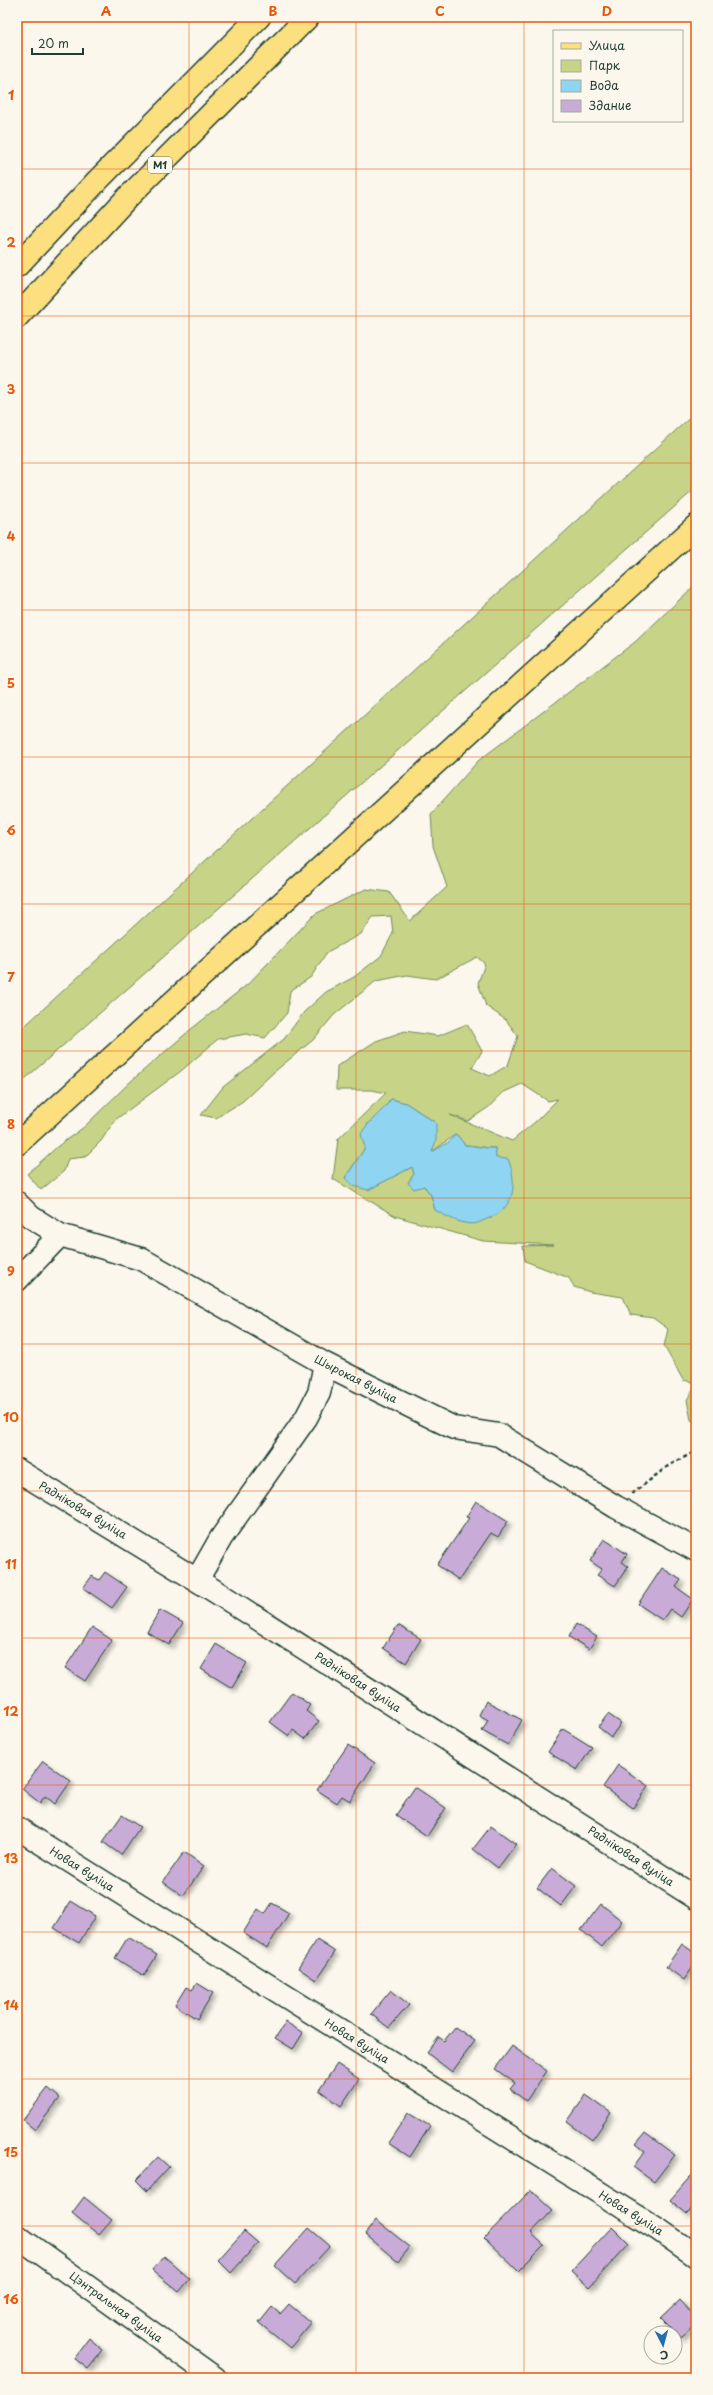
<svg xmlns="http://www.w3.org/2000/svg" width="713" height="2395" font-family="'Playpen Sans',sans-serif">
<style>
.green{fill:#c7d386;stroke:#73885d;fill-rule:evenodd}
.water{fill:#8fd4f1;stroke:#6298a5}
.building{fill:#c9abd8;stroke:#1f3d34;filter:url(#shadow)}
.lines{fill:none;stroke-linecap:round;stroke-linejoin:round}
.minor-casing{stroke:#1f3d34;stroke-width:25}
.major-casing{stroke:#1f3d34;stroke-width:25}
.highway-casing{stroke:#1f3d34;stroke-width:25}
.path{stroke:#1f3d34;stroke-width:2.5;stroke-dasharray:4 3;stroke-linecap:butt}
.minor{stroke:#fbf7ec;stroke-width:22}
.major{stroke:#fce080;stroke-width:22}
.highway{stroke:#fce080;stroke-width:22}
.grid{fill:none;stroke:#e8590c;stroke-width:1;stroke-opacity:0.55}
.labels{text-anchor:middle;stroke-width:3;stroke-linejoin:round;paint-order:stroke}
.shield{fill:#fbf7ec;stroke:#61756b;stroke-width:1}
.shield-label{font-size:10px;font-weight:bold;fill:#1f3d34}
.street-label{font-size:11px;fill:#1f3d34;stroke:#fbf7ec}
.neatline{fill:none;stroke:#e8590c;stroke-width:1.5}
.grid-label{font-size:13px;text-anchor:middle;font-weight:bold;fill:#e8590c}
</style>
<defs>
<filter id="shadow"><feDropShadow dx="3.5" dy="3.5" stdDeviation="2" flood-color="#0004"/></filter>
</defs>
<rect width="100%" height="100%" fill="#fbf7ec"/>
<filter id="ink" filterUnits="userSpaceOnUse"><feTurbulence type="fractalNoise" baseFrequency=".025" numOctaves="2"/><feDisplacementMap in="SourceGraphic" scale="8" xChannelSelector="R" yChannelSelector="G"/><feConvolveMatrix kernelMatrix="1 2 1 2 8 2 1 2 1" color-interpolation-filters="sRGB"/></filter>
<g filter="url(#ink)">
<path class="green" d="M696 412V488L17 1086V1033Z
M696 584V1423L691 1420 687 1400 696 1383 683 1380 664 1346 668 1329 653 1318 631 1315 623 1297 590 1292 574 1287 569 1278 525 1261 523 1246 554 1245 483 1241 395 1216 333 1179 338 1139 386 1093 372 1090H336L337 1066 376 1041 405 1031 438 1036 467 1024 482 1051 472 1068 490 1076 508 1065 518 1036 506 1020 486 1006 478 983 485 964 477 957 436 979 407 975 376 981 334 1015 313 1040 274 1072 243 1101 216 1118 201 1115 223 1087 284 1039 304 1012 326 992 354 977 381 956 393 933 391 916 373 917 361 934 327 952 311 977 290 991 287 1013 265 1038 246 1034 218 1039 181 1071 115 1120 101 1141 85 1157 68 1159 64 1171 41 1190 27 1174 58 1146 84 1127 129 1083 190 1030 248 984 315 914 366 889 389 892 410 921 447 887 433 846 431 814 478 761 635 642ZM522 1084 548 1101 558 1099 535 1122 512 1141 450 1115 468 1121 489 1107 502 1093ZM391 1099 406 1103 436 1123 432 1152 456 1134 465 1145C476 1145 484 1149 495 1148L496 1158 435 1210 431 1195 424 1186 408 1183 414 1174 412 1167 368 1190 345 1178 365 1148 368 1123 381 1114Z"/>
<path class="water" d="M391 1099 406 1103 436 1123V1140L432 1152 449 1142 456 1134 465 1145C476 1145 484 1149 495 1148L496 1158 508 1159C518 1184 515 1209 487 1219 482 1221 477 1224 472 1224 458 1223 447 1217 435 1210L431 1195 424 1186 414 1189 408 1183 414 1174 412 1167 368 1190 354 1186 345 1178 365 1148 361 1134C369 1120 381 1114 391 1099Z"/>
<path class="building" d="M476 1501 508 1521 498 1537 491 1533 459 1580 437 1565 469 1518 466 1517Z
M604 1539 627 1554 622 1562 628 1566 615 1586 597 1575 602 1569 590 1561Z
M662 1568 681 1580 676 1587 693 1599 681 1617 670 1609 662 1620 638 1604Z
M105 1572 127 1587 112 1608 83 1588 92 1576 99 1580Z
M160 1610 183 1623 169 1645 147 1632Z
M576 1624 597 1637 589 1649 569 1637Z
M398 1625 421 1639 406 1663 383 1648Z
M92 1627 112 1640 85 1681 65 1668Z
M216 1644 247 1663 232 1688 201 1669Z
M292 1692 310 1705 306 1711 319 1721 305 1739 293 1730 289 1736 270 1722Z
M486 1701 522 1720 508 1745 482 1731 488 1720 479 1715Z
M608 1714 621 1723 611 1737 598 1727Z
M563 1729 592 1747 577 1770 548 1752Z
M348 1745 375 1763 350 1801 342 1796 337 1803 317 1790Z
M43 1761 71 1781 55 1804 45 1796 40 1803 22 1789Z
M618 1765 648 1786 633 1808 603 1787Z
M415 1787 446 1808 427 1836 396 1815Z
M122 1815 140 1827 121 1855 103 1842Z
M491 1826 516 1844 498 1868 473 1849Z
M184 1852 204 1866 183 1896 163 1882Z
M552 1868 576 1886 561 1906 537 1888Z
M71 1901 95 1916 79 1943 54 1928Z
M272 1903 289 1913 267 1948 243 1933 258 1909 265 1914Z
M601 1904 622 1921 602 1947 581 1930Z
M128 1937 157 1955 144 1976 115 1958Z
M317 1940 335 1952 316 1980 298 1968Z
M682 1944 696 1954V1963L684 1980 666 1967Z
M197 1983 213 1993 197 2019 175 2005 186 1987 192 1990Z
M391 1990 409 2005 389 2028 371 2014Z
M286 2022 303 2033 293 2049 275 2038Z
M455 2027 475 2041 452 2072 427 2053 439 2037 444 2041Z
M512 2046 547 2071 526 2101 510 2089 515 2083 495 2069Z
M337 2064 359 2079 341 2106 319 2090Z
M48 2088 60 2098 35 2130 23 2120Z
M586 2095 611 2113 592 2140 567 2122Z
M408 2113 430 2126 410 2157 388 2143Z
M645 2133 675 2155 654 2182 633 2167 645 2151 636 2144Z
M158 2157 169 2167 147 2191 136 2180Z
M696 2170V2204L687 2214 670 2200Z
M531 2190 553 2210 531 2233 544 2245 518 2271 484 2238Z
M84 2197 112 2220 99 2235 72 2213Z
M376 2220 410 2247 398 2262 365 2234Z
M612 2227 629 2244 589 2287 571 2271Z
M309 2228 330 2246 295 2284 275 2266Z
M244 2231 258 2243 231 2273 218 2260Z
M164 2256 190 2279 179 2292 152 2270Z
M680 2300 696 2317V2324L681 2338 661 2318Z
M289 2304 311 2323 290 2348 259 2323 272 2307 280 2314Z
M89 2338 103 2350 88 2369 74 2358Z"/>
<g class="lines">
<g class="minor-casing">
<path id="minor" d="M17 1203 31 1217 60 1235 141 1259 325 1364 454 1428 499 1435 616 1507 696 1550
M17 1280 60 1235
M17 1470 213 1590 696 1898
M197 1580 221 1538 306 1418 319 1393 325 1364
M17 1828 659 2230 696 2256
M17 2236 215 2378"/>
</g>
<g class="major-casing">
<path id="major" d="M17 1144 696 526"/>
</g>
<g class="highway-casing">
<path id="highway" d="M17 266 96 182 259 17
M17 317 126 199 308 17"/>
</g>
<path class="path" d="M632 1494 668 1466 696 1451"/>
<use href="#minor" class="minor"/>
<use href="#major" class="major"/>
<use href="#highway" class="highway"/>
</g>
</g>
<path class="grid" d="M189 17V2378M356 17V2378M524 17V2378M17 169H696M17 316H696M17 463H696M17 610H696M17 757H696M17 904H696M17 1051H696M17 1198H696M17 1344H696M17 1491H696M17 1638H696M17 1785H696M17 1932H696M17 2079H696M17 2226H696"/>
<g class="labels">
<rect class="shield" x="148" y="157" width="24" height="16" rx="3"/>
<g class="shield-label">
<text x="160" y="169">М1</text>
</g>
<g class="street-label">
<text transform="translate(356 1379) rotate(27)" y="4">Шырокая вуліца</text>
<text transform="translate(83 1510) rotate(31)" y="4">Радніковая вуліца</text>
<text transform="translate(358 1682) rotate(33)" y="4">Радніковая вуліца</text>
<text transform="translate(631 1856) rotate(33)" y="4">Радніковая вуліца</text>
<text transform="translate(82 1869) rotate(32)" y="4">Новая вуліца</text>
<text transform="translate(357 2041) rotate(32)" y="4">Новая вуліца</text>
<text transform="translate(631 2213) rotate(32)" y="4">Новая вуліца</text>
<text transform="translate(116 2307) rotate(36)" y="4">Цэнтральная вуліца</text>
</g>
</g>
<rect width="713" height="2395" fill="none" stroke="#fbf7ec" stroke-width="44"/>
<rect x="553" y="30" width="130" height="92" fill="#fbf7ec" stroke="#a3ada2"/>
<rect x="561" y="43" width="20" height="6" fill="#fce080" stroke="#a3ada2"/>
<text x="589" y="50" font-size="12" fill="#1f3d34">Улица</text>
<rect x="561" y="60" width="20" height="12" fill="#c7d386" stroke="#a3ada2"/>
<text x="589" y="70" font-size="12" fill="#1f3d34">Парк</text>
<rect x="561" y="80" width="20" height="12" fill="#8fd4f1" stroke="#a3ada2"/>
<text x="589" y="90" font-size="12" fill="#1f3d34">Вода</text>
<rect x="561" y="100" width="20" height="12" fill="#c9abd8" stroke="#a3ada2"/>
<text x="589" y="110" font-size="12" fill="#1f3d34">Здание</text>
<g transform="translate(663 2345) rotate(174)"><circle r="19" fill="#fbf7ec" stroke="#a3ada2"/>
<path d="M0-3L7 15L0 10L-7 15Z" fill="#1f6fb2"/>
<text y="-6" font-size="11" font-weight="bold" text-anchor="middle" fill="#1f3d34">С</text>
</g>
<path d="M32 48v6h51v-6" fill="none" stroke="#1f3d34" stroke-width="2"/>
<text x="38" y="48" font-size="12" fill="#1f3d34" stroke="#fbf7ec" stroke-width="3" paint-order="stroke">20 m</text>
<rect x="22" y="22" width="669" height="2351" class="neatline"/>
<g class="grid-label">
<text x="106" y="16">A</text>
<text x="273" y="16">B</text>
<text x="440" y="16">C</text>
<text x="607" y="16">D</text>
<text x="11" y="100">1</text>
<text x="11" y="247">2</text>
<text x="11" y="394">3</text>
<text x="11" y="541">4</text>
<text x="11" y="688">5</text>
<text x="11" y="835">6</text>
<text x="11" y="982">7</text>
<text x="11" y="1129">8</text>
<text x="11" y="1276">9</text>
<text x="11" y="1422">10</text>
<text x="11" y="1569">11</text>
<text x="11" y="1716">12</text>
<text x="11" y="1863">13</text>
<text x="11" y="2010">14</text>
<text x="11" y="2157">15</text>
<text x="11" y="2304">16</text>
</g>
</svg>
